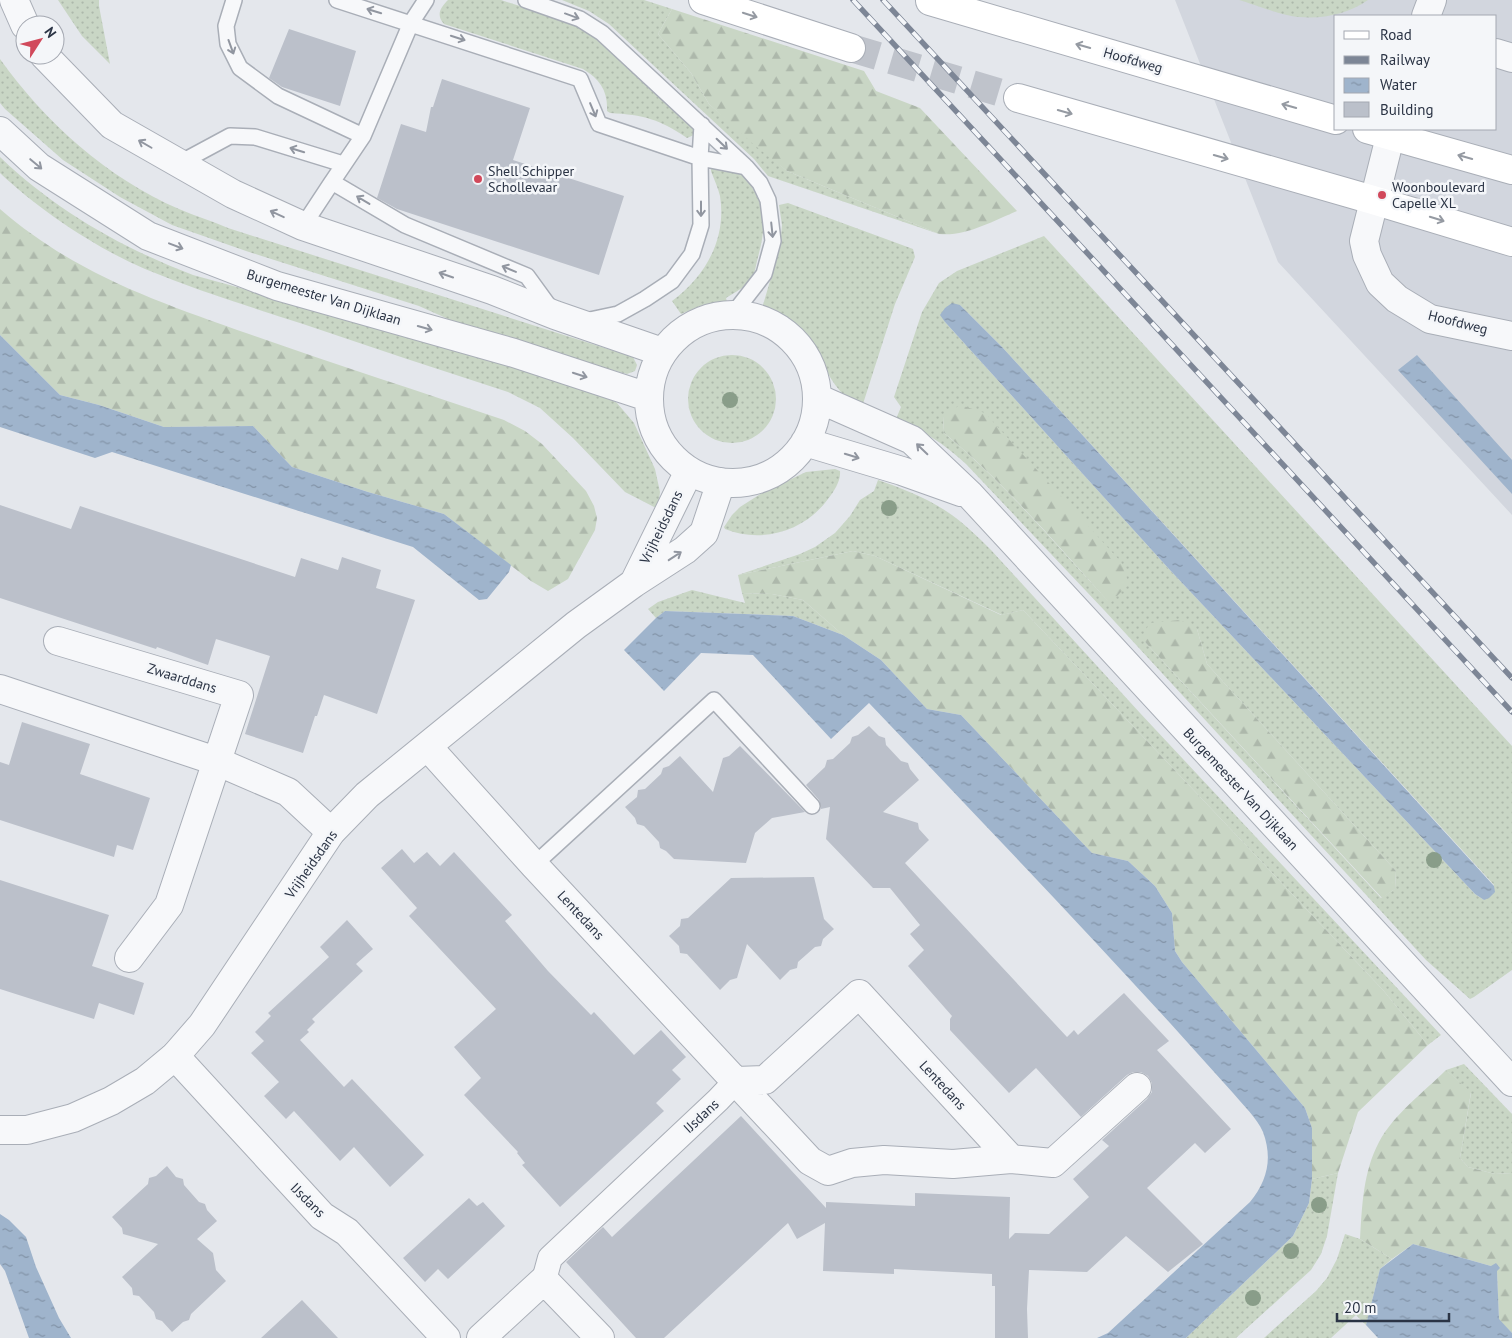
<svg xmlns="http://www.w3.org/2000/svg" width="1512" height="1338" font-family="'PT Sans',sans-serif">
<style>
.built{fill:#d2d6de;fill-rule:evenodd}
.grass{fill:url(#grass-dots);fill-rule:evenodd}
.forest{fill:url(#forest-firs)}
.water{fill:url(#water-ripples)}
.building{fill:#bbc0ca}
.lines{fill:none;stroke-linecap:round;stroke-linejoin:round}
.secondary-tunnel{stroke:#bfc3cb;stroke-width:28;stroke-dasharray:28 14;stroke-linecap:butt}
.service-casing{stroke:#a9aeb7;stroke-width:18}
.pedestrian-casing{stroke:#a9aeb7;stroke-width:26}
.minor-casing{stroke:#a9aeb7;stroke-width:30}
.tertiary-casing{stroke:#a9aeb7;stroke-width:30}
.secondary-casing{stroke:#a9aeb7;stroke-width:30}
.service{stroke:#f7f8fa;stroke-width:15}
.pedestrian{stroke:#f7f8fa;stroke-width:24}
.minor{stroke:#f7f8fa;stroke-width:28}
.tertiary{stroke:#f7f8fa;stroke-width:28}
.secondary{stroke:#fff;stroke-width:28}
.rail-casing{stroke:#7d8696;stroke-width:5.5}
.rail{stroke:#f4f6f9;stroke-width:4;stroke-dasharray:11;stroke-linecap:butt}
.tree{fill:#899d89}
.oneway{stroke:#9196a0}
.oneway2{stroke:#959aa2}
.poi-dot{fill:#d1495b;stroke:#f4f6f9;stroke-width:2}
.labels{text-anchor:middle;stroke-width:5;stroke-linejoin:round;paint-order:stroke}
.street-label{font-size:14px;fill:#2b3445;stroke:#f4f6f9}
.poi-label{font-size:14px;fill:#2b3445;stroke:#f4f6f9;text-anchor:start}
</style>
<defs>
<pattern id="grass-dots" width="8" height="8" patternUnits="userSpaceOnUse" patternTransform="scale(1.25)"><rect width="8" height="8" fill="#c9d6c5"/><path d="M2 2h.1M6 6h.1" fill="none" stroke="#adb8ab" stroke-width="1.8" stroke-linecap="round"/></pattern>
<pattern id="forest-firs" width="22" height="20" patternUnits="userSpaceOnUse" patternTransform="scale(1.25)"><rect width="22" height="20" fill="#c9d6c5"/><path d="M5 1l3.5 6h-7zM16 11l3.5 6h-7z" fill="#adb8ab"/></pattern>
<pattern id="water-ripples" width="26" height="14" patternUnits="userSpaceOnUse" patternTransform="scale(1.25)"><rect width="26" height="14" fill="#9fb4cc"/><path d="M2 4q2-2 4 0t4 0M15 11q2-2 4 0t4 0" fill="none" stroke="#8293a7"/></pattern>
</defs>
<rect width="100%" height="100%" fill="#e4e7ec"/>
<path class="built" d="M1175 0H1512V515L1278 262ZM1336 16H1496V129H1336Z"/>
<path class="grass" d="M58 0H99V6L110 64 82 36Z
M448 0H501L576 24 594 36 695 130 694 135 687 138C659 119 644 115 610 113L607 111C608 91 600 79 583 69L444 24C436 15 440 8 448 0Z
M562 0H644L672 9 658 34 691 73 709 104 787 171 939 234 768 176 754 159 609 24 589 11Z
M1239 0H1368C1348 14 1324 19 1299 17 1283 16 1256 5 1239 0Z
M0 59C45 122 107 178 179 209 195 216 212 221 228 228L633 357 637 365 635 371 627 374 486 336 419 306 246 251 172 225 120 197 63 160 5 109 0 103Z
M0 157C55 210 122 248 193 275L463 349 598 390 617 403 634 423 655 469 660 492 658 509 625 492 573 438 540 408 508 392C440 370 371 347 303 324 250 307 196 290 145 269 96 248 39 210 0 173Z
M711 168 740 171C765 200 768 221 758 257 756 264 755 275 751 280 745 287 734 293 726 298L727 302 700 306 681 314 672 301C705 277 727 239 720 196 718 188 714 179 711 171Z
M788 203 913 249 915 257 895 304 862 407C855 402 845 397 840 391 826 375 820 354 807 338 796 323 779 314 763 305L780 247 782 225 779 205Z
M1044 236 1512 746V970L1474 997 1470 999 1426 960 1104 610 966 464C944 444 923 430 896 419L901 407 894 397 922 312 939 283 957 271ZM960 305 1003 348 1494 885 1484 900 1475 894 1169 569 945 322ZM943 416 1110 603C1056 545 1005 483 944 433ZM1197 629 1207 664 1396 871 1395 889 1381 898 1145 642V631Z
M688 399a44 44 0 1 1 88 0a44 44 0 1 1-88 0Z
M835 469 840 471C841 481 834 491 828 499 805 531 762 544 725 529L724 527 732 515 740 507 762 493 806 472Z
M878 480C901 488 925 497 946 511 963 522 977 536 991 550L1140 713 1441 1035 1428 1045 1383 990 1023 610 1002 615 875 556 853 551 738 575 800 554 815 547 835 533 850 516 860 500 874 491Z
M692 590 745 603 742 593 772 594 803 600 843 635 793 616 665 611 656 618 648 609 658 602Z
M1464 1064 1512 1114V1173L1495 1174 1468 1167 1460 1158 1471 1093 1446 1070Z
M1338 1173 1327 1236 1321 1254 1311 1270 1236 1338H1186L1293 1236 1309 1203 1312 1179Z
M1345 1234 1360 1239 1392 1259 1380 1269 1366 1325 1356 1315 1331 1338H1264L1316 1291 1327 1278 1337 1259Z"/>
<path class="forest" d="M672 9 864 71 876 91 920 108 1017 211C993 221 965 237 939 234L787 171 753 144 709 104 691 73 658 34Z
M0 209C75 274 158 302 249 334 333 364 419 391 504 420L525 431 542 444 586 491 594 506 597 518 595 530 568 579 548 591 531 581 444 514 368 492 292 467 253 426 164 427 99 405 60 395 0 335Z
M960 405 985 413 1121 562 1129 584 1110 603C1057 545 1005 483 944 433L943 416Z
M853 551 875 556 1001 615 1023 610 1383 990 1428 1045 1358 1112 1338 1173 1312 1179V1128L1305 1108 1182 962 1175 951 1172 913 1155 886 1128 861 1092 853 961 715 927 709 881 660 843 635 803 600 772 594 742 593 738 575Z
M1180 620 1197 629 1207 664 1396 871 1395 889 1382 898 1145 642V631L1150 623Z
M1446 1070 1471 1092 1460 1158 1468 1167 1495 1174 1512 1173V1333L1499 1320 1497 1271 1491 1266 1413 1244 1392 1259 1360 1239C1362 1206 1363 1172 1379 1142 1393 1115 1425 1091 1446 1070Z"/>
<path class="water" d="M952 303 960 305 1003 348 1494 886 1495 892 1489 898 1484 900 1475 894 1169 569 945 322 940 315 945 308Z
M0 335 60 395 99 405 164 427 253 426 292 467 368 492 444 514 511 565 509 572 487 599 479 600 413 547 112 452 95 458 0 427Z
M1417 355 1512 460V494L1398 370Z
M665 611 793 616 843 635 881 660 927 709 961 715 1092 853 1128 861 1155 886 1172 913 1175 951 1182 962 1305 1108 1312 1128V1179L1309 1203 1293 1236 1186 1338H1097L1108 1333 1250 1202C1267 1181 1273 1159 1263 1132 1257 1118 1243 1105 1233 1093 1212 1070 1191 1046 1170 1023 1071 915 970 809 869 703L831 739 753 655 701 653 664 691 624 650 656 618Z
M0 1214 9 1220 26 1237 36 1267 59 1318 71 1338H29L5 1271 0 1264Z
M1413 1244 1491 1266 1496 1263 1500 1268 1497 1271 1499 1319 1512 1333V1338H1378L1366 1325 1380 1269Z"/>
<path class="building" d="M289 29 356 51 340 106 282 87 269 78Z
M442 79 530 108 513 160 624 196 599 275 397 209 377 198 401 124 426 132 431 107H433Z
M0 505 71 529 80 506 295 577 301 558 338 570 342 557 381 570 376 588 415 600 377 714 324 695 317 716H315L303 753 245 734 270 656 216 639 208 665 157 647 156 649 0 598Z
M22 722 90 744 80 774 150 798 133 850 117 845 114 857 0 820V762L9 765Z
M869 726 879 736 885 738 886 745 901 761 908 763 910 769 919 780 883 812 918 823 919 829 929 840 905 863 1067 1037 1074 1030 1078 1035 1124 993 1169 1041 1157 1050 1231 1129 1205 1153 1195 1143 1147 1188 1203 1244 1168 1272 1126 1236 1087 1272 1029 1270 1027 1309 1028 1338H995V1286H992V1274L894 1269V1274L823 1271 825 1223 797 1239 788 1223 664 1338H636L566 1262 603 1227 612 1237 741 1116 826 1208V1202L915 1206V1193L1010 1197 1009 1239 1015 1233 1049 1234 1089 1197 1073 1179 1109 1146 1102 1140 1147 1099 1152 1092V1083L1148 1076 1141 1072H1133L1127 1075 1081 1117 1036 1068 1009 1093 950 1030V1019L952 1016 908 966 924 950 910 934 920 925 890 888H873L826 839 830 807 821 809 819 800 806 785 825 767 827 760 833 759 850 743 852 737 858 735Z
M740 746 805 812 772 818 755 833 746 863 674 859 666 851 660 848 659 842 644 826 637 824 635 818 625 807 637 797 638 790 645 789 661 774 663 768 669 766 680 756 713 792 723 758 729 756Z
M402 849 414 863 427 852 440 866 454 852 512 915 505 921 548 971 591 1015 594 1012 634 1055 661 1030 686 1057 672 1070 681 1079 656 1103 664 1111 560 1207 522 1165 525 1163 517 1153 518 1152 464 1095 481 1078 454 1047 496 1009 409 916 417 908 381 868Z
M814 877 824 919 834 929 823 939 821 946 815 947 798 962 797 968 790 970 780 980 747 944 737 978 730 980 720 990 687 954 680 953 679 946 669 936 680 926 681 919 688 918 731 878Z
M0 880 109 915 92 966 144 983 134 1015 99 1003 94 1019 0 989Z
M347 920 373 949 356 964 363 971 312 1019 315 1022 307 1030 309 1032 300 1040 344 1087 352 1079 424 1155 390 1187 354 1147 340 1161 294 1111 286 1119 264 1096 279 1082 251 1053 264 1041 255 1032 271 1016 268 1013 329 957 320 947Z
M167 1166 176 1177 183 1179 184 1185 199 1202 205 1204 207 1210 217 1221 197 1239 213 1253 216 1270 226 1281 191 1314 189 1320 183 1322 172 1332 162 1321 156 1319 154 1312 139 1296 133 1295 132 1288 122 1277 158 1244 123 1234 122 1228 112 1217 148 1184 149 1178 156 1176Z
M469 1198 477 1206 483 1202 505 1226 448 1279 438 1269 425 1282 403 1258Z
M302 1300 338 1338H261Z"/>
<g class="lines">
<path class="secondary-tunnel" d="M851 48 1018 98"/>
<g class="service-casing">
<path id="service" d="M234 0 226 26 228 44 240 68 278 96 363 136
M337 0 580 79 599 124 700 158 746 167 760 183 768 200 773 241 764 274 733 314
M526 0 580 19 602 33 745 166
M178 164 230 136 255 137 343 164
M332 182 363 136 411 23 426 0
M303 226 332 182 405 225 527 276 551 309
M585 321 618 314 645 299 672 281 692 254 701 225 700 158 702 125
M534 865 714 700 812 806"/>
</g>
<g class="pedestrian-casing">
<path id="pedestrian" d="M544 1280 550 1258 718 1100 736 1081"/>
</g>
<g class="minor-casing">
<path id="minor" d="M1426 16 1432 0
M1496 53 1512 58
M1392 129 1364 241 1367 255 1380 283 1397 299 1430 319 1512 336
M58 641 239 695 169 905 129 958
M0 689 216 761 288 792 331 832
M428 747 534 865 810 1161 828 1171 852 1163 884 1160 953 1164 1011 1159 859 994 765 1080 736 1081
M175 1056 322 1216 347 1232 446 1338
M1011 1159 1053 1163 1137 1087
M481 1338 544 1280 600 1338"/>
</g>
<g class="tertiary-casing">
<path id="tertiary" d="M14 0 25 25
M44 55 112 125 233 194 303 226 492 290 555 315 662 352
M0 131 39 167 148 236 277 286 514 353 648 397
M649 399a84 84 0 1 1 168 0a84 84 0 1 1-168 0Z
M817 398 912 440 970 495 1512 1082
M805 442 902 471 961 492
M634 583 689 471
M0 1130H27L73 1118 111 1101 145 1081 175 1056 202 1025 331 832 367 795 576 625 634 583 685 550 704 533 721 482"/>
</g>
<g class="secondary-casing">
<path id="secondary" d="M703 0 851 48
M930 1 1336 120
M1018 98 1373 200 1512 242
M1367 129 1512 170"/>
</g>
<use href="#service" class="service"/>
<use href="#pedestrian" class="pedestrian"/>
<use href="#minor" class="minor"/>
<use href="#tertiary" class="tertiary"/>
<use href="#secondary" class="secondary"/>
<g class="rail-casing">
<path id="rail" d="M853 0 1512 712
M883 0 1512 678"/>
</g>
<use href="#rail" class="rail"/>
</g>
<g class="tree">
<circle cx="730" cy="400" r="8"/>
<circle cx="889" cy="508" r="8"/>
<circle cx="1434" cy="860" r="8"/>
<circle cx="1319" cy="1205" r="8"/>
<circle cx="1291" cy="1251" r="8"/>
<circle cx="1253" cy="1298" r="8"/>
</g>
<defs><path id="oneway-shaft" d="M-6 0H5M1.5-3L5.5 0L1.5 3" fill="none" stroke-width="1.6" stroke-linecap="round" stroke-linejoin="round" transform="scale(1.25)"/></defs>
<g class="oneway">
<use href="#oneway-shaft" transform="translate(374 11) rotate(-163)"/>
<use href="#oneway-shaft" transform="translate(572 16) rotate(20)"/>
<use href="#oneway-shaft" transform="translate(458 38) rotate(18)"/>
<use href="#oneway-shaft" transform="translate(231 47) rotate(70)"/>
<use href="#oneway-shaft" transform="translate(593 110) rotate(67)"/>
<use href="#oneway-shaft" transform="translate(145 144) rotate(-150)"/>
<use href="#oneway-shaft" transform="translate(722 144) rotate(44)"/>
<use href="#oneway-shaft" transform="translate(297 150) rotate(-163)"/>
<use href="#oneway-shaft" transform="translate(36 164) rotate(40)"/>
<use href="#oneway-shaft" transform="translate(363 200) rotate(-149)"/>
<use href="#oneway-shaft" transform="translate(701 209) rotate(90)"/>
<use href="#oneway-shaft" transform="translate(277 214) rotate(-155)"/>
<use href="#oneway-shaft" transform="translate(772 230) rotate(84)"/>
<use href="#oneway-shaft" transform="translate(176 246) rotate(21)"/>
<use href="#oneway-shaft" transform="translate(509 269) rotate(-157)"/>
<use href="#oneway-shaft" transform="translate(446 275) rotate(-161)"/>
<use href="#oneway-shaft" transform="translate(425 328) rotate(16)"/>
<use href="#oneway-shaft" transform="translate(580 375) rotate(18)"/>
<use href="#oneway-shaft" transform="translate(922 449) rotate(-136)"/>
<use href="#oneway-shaft" transform="translate(852 456) rotate(17)"/>
<use href="#oneway-shaft" transform="translate(675 556) rotate(-33)"/>
</g>
<g class="oneway2">
<use href="#oneway-shaft" transform="translate(750 15) rotate(18)"/>
<use href="#oneway-shaft" transform="translate(1083 46) rotate(-164)"/>
<use href="#oneway-shaft" transform="translate(1289 106) rotate(-164)"/>
<use href="#oneway-shaft" transform="translate(1065 112) rotate(16)"/>
<use href="#oneway-shaft" transform="translate(1221 157) rotate(16)"/>
<use href="#oneway-shaft" transform="translate(1465 157) rotate(-164)"/>
<use href="#oneway-shaft" transform="translate(1437 219) rotate(17)"/>
</g>
<g class="poi-dot">
<circle cx="478" cy="179" r="5"/>
<circle cx="1382" cy="195" r="5"/>
</g>
<g class="labels">
<g class="street-label">
<text transform="translate(1133 60) rotate(16)" y="5">Hoofdweg</text>
<text transform="translate(324 297) rotate(17)" y="5">Burgemeester Van Dijklaan</text>
<text transform="translate(1458 322) rotate(14)" y="5">Hoofdweg</text>
<text transform="translate(661 527) rotate(-64)" y="5">Vrijheidsdans</text>
<text transform="translate(182 678) rotate(17)" y="5">Zwaarddans</text>
<text transform="translate(1241 789) rotate(47)" y="5">Burgemeester Van Dijklaan</text>
<text transform="translate(311 864) rotate(-55)" y="5">Vrijheidsdans</text>
<text transform="translate(581 915) rotate(47)" y="5">Lentedans</text>
<text transform="translate(943 1085) rotate(47)" y="5">Lentedans</text>
<text transform="translate(701 1116) rotate(-43)" y="5">IJsdans</text>
<text transform="translate(308 1200) rotate(45)" y="5">IJsdans</text>
</g>
<g class="poi-label">
<text x="488" y="176">Shell Schipper<tspan x="488" dy="16">Schollevaar</tspan></text>
<text x="1392" y="192">Woonboulevard<tspan x="1392" dy="16">Capelle XL</tspan></text>
</g>
</g>
<rect x="1334" y="15" width="162" height="115" fill="#f4f6f9" stroke="#a4a8b1"/>
<rect x="1344" y="31" width="25" height="8" fill="#ffffff" stroke="#a4a8b1"/>
<text x="1380" y="40" font-size="15" fill="#2b3445">Road</text>
<rect x="1344" y="56" width="25" height="8" fill="#7d8696" stroke="#a4a8b1"/>
<text x="1380" y="65" font-size="15" fill="#2b3445">Railway</text>
<rect x="1344" y="78" width="25" height="15" fill="url(#water-ripples)" stroke="#a4a8b1"/>
<text x="1380" y="90" font-size="15" fill="#2b3445">Water</text>
<rect x="1344" y="102" width="25" height="15" fill="#bbc0ca" stroke="#a4a8b1"/>
<text x="1380" y="115" font-size="15" fill="#2b3445">Building</text>
<g transform="translate(40 40) rotate(54)"><circle r="24" fill="#f4f6f9" stroke="#a4a8b1"/>
<path d="M0-4L9 19L0 12L-9 19Z" fill="#d1495b"/>
<text y="-8" font-size="14" font-weight="bold" text-anchor="middle" fill="#2b3445">N</text>
</g>
<path d="M1337 1313v8h112v-8" fill="none" stroke="#2b3445" stroke-width="2.5"/>
<text x="1344" y="1313" font-size="15" fill="#2b3445" stroke="#f4f6f9" stroke-width="4" paint-order="stroke">20 m</text>
</svg>
